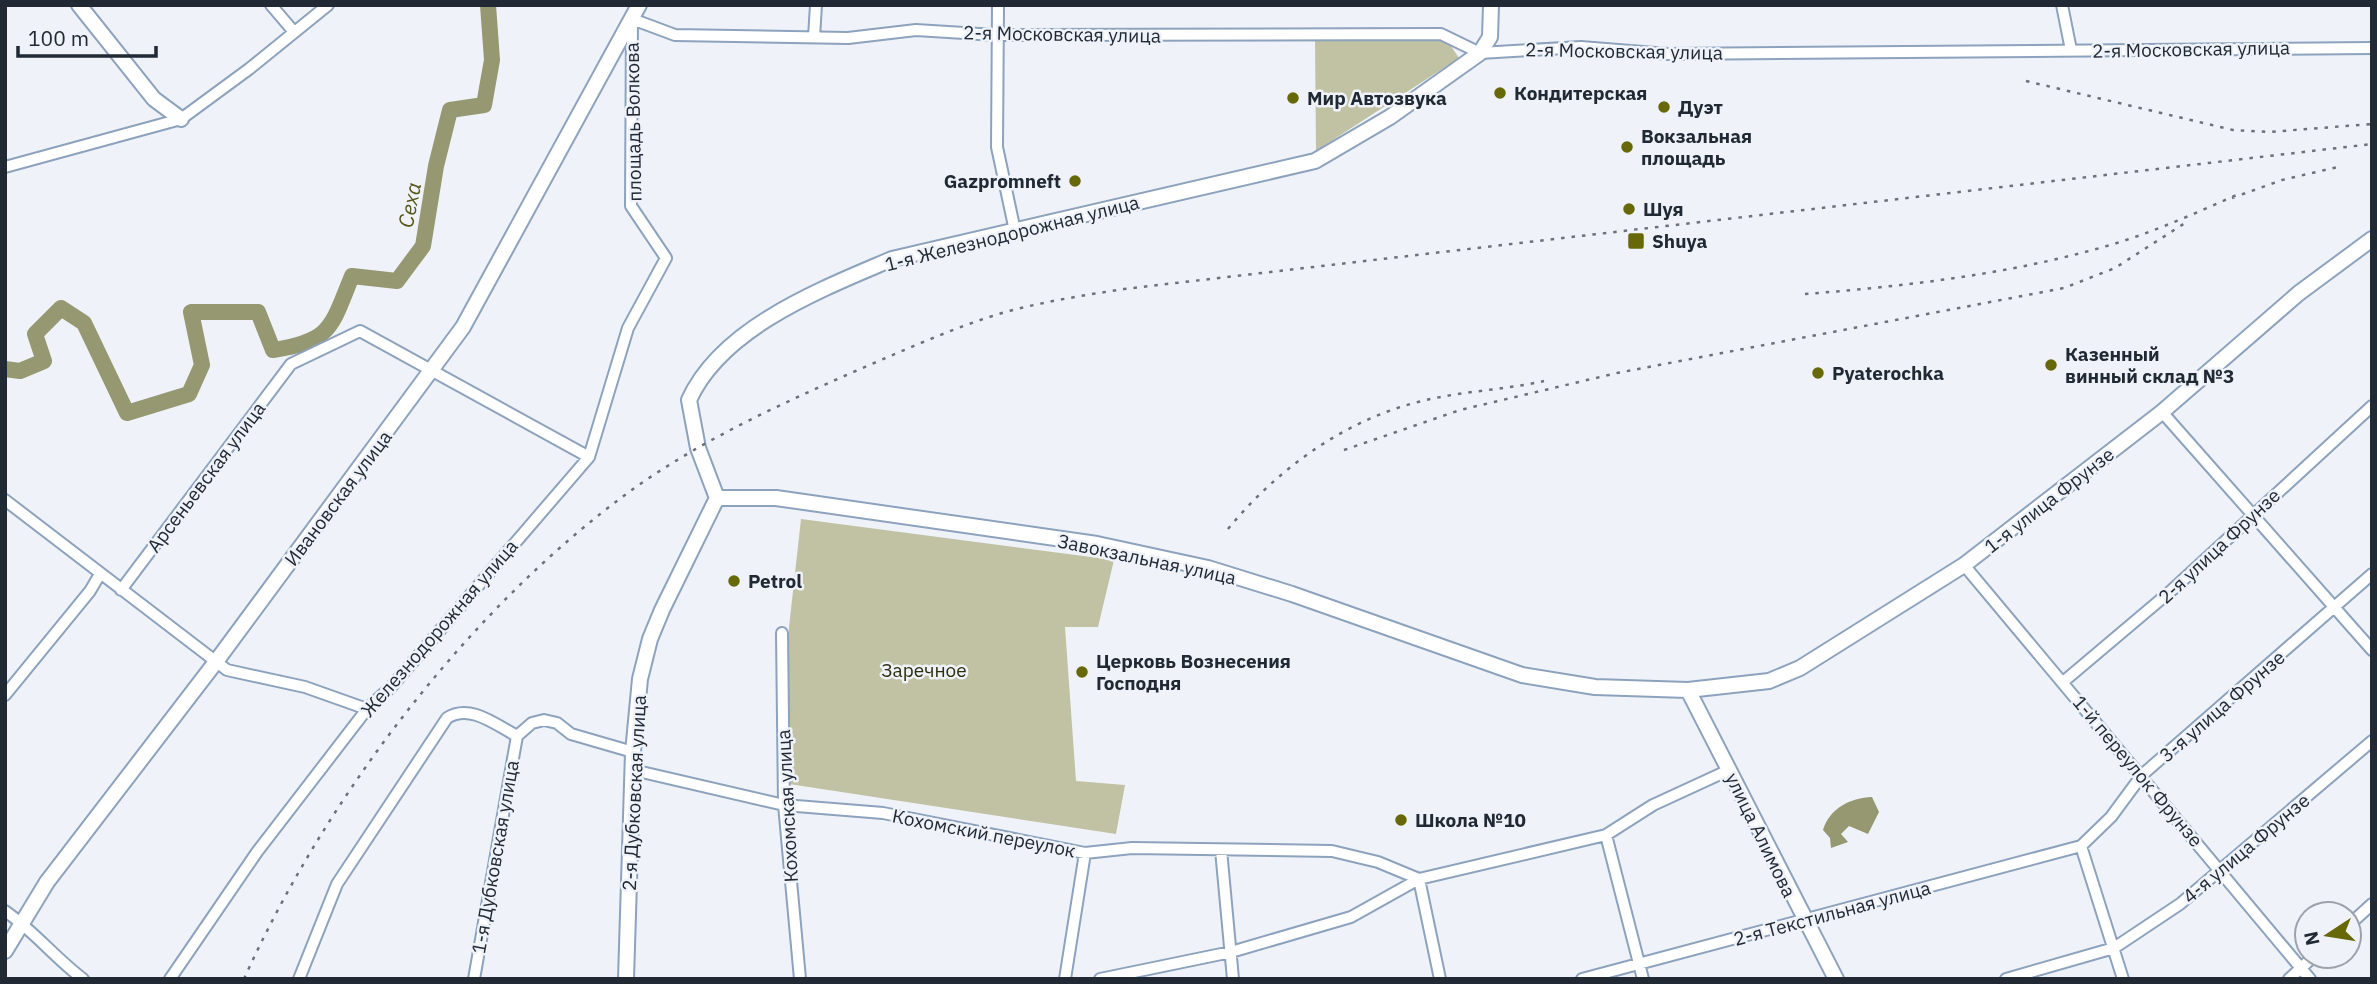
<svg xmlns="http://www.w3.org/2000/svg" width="2377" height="984" font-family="'IBM Plex Sans',sans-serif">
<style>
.green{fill:#c0c2a3}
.water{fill:#959871}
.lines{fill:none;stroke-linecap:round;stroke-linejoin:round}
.river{stroke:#959871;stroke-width:16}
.street-casing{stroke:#8da2bd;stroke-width:14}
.secondary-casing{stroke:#8da2bd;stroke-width:18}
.street{stroke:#fff;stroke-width:10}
.secondary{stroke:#fff;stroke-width:14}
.rail{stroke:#6b717b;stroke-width:2.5;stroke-dasharray:3.5 7;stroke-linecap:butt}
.poi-dot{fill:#676908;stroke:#eff3f9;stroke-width:2.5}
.labels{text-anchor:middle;stroke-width:5;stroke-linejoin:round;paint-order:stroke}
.street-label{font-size:19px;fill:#212934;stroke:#eff3f9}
.poi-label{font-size:19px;font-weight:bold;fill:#212934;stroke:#eff3f9;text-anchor:start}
.park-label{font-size:19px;fill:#2c2d0c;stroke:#eff3f9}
.water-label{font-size:21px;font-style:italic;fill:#545614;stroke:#eff3f9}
</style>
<rect width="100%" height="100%" fill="#eff3f9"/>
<path class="green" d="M1315 39 1447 40 1459 58 1316 151Z
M801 519 1114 560 1098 627H1065L1076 781 1125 785 1116 834 789 784V627Z"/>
<path class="water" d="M1872 797 1879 812 1868 834 1849 826 1841 834 1848 842 1831 848 1830 838 1823 830C1830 808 1850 798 1872 797Z"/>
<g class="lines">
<path class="river" d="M5 369 20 371 44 361 35 334 61 308 84 323 127 413 189 394 202 365 191 312H258L273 350C332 341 331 327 352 276L397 281 423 246 436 166 450 110 484 105 492 60 488 5"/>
<g class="street-casing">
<path id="street" d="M271 5 294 32
M998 5 997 147 1015 231
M2062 5 2071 50
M814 37 816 5
M5 167 181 119 249 69 328 5
M2162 412 2372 650
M5 500 227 670 305 687 367 709
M1964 565 2310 979
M121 590 291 364 360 331 589 457
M782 633 784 805 800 979
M2063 682 2172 590 2372 406
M5 695 90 591 100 574
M517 736 532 723 544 720 557 723 571 734 633 752
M633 770 784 805 883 813 1085 853 1132 848 1332 851 1378 862 1419 879 1440 979
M1606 835 1643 979
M2081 846 2123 979
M1221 850 1233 979
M5 911C34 931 55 958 83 979
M2349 925 2372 904
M170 979 257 852 367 709 392 686 589 457 628 328 666 258 631 206 632 19 675 35 848 38 916 30 996 35 1441 34 1480 53 1581 47 1668 54 2372 48
M299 979 337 884 447 718C470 703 496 725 517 736
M474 979 517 736
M1065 979 1085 853
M1100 979 1231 952 1351 917 1419 879 1606 835 1653 805 1729 770
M1582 979 2081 846 2111 817 2142 775 2372 574
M2006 979 2114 948 2180 904 2372 741
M2289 979 2314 956"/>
</g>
<g class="secondary-casing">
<path id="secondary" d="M79 5 154 99 181 119
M717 498H776L1097 544 1208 568 1292 594 1522 675 1595 687 1688 690 1769 681 1800 668 1964 565 2162 412 2299 293 2372 239
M717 498 698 448 689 400C722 327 822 289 892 259L1315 161 1390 117 1480 53 1490 37 1491 5
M1688 690 1836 979
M5 951 47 882 215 663 463 327 639 5
M626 979 633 752 640 679 650 639 662 610 717 498"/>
</g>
<use href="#street" class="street"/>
<use href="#secondary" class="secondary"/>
<path class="rail" d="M2026 81 2233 130 2269 132 2372 124
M2232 198 2282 180 2342 166
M1805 294C1909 286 2020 273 2120 242 2161 229 2200 211 2239 194
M1344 450 1460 410 1617 373 2064 288 2115 268 2185 223
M1228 529C1277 469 1346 419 1422 401 1462 391 1504 390 1544 381
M244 979C326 797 468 610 629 492 702 439 785 402 867 366 914 346 960 325 1009 311 1047 301 1086 295 1124 289L2372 144"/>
</g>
<g class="poi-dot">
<circle cx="1500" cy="93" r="7"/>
<circle cx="1293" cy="98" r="7"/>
<circle cx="1664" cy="107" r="7"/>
<circle cx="1627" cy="147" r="7"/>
<circle cx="1075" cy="181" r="7"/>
<circle cx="1629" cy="209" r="7"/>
<rect x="1627" y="232" width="18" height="18" rx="3.5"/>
<circle cx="2051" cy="365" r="7"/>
<circle cx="1818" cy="373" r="7"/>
<circle cx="734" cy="581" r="7"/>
<circle cx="1082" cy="672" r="7"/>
<circle cx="1401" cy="820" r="7"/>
</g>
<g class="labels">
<g class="street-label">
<text transform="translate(1062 34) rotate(1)" y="7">2-я Московская улица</text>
<text transform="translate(2191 49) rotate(-1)" y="7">2-я Московская улица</text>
<text transform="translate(1624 51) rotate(1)" y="7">2-я Московская улица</text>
<text transform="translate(633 122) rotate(-91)" y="7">площадь Волкова</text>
<text transform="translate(1012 233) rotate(-14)" y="7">1-я Железнодорожная улица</text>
<text transform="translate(206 477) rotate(-53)" y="7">Арсеньевская улица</text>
<text transform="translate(338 498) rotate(-53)" y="7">Ивановская улица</text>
<text transform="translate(2049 500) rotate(-38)" y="7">1-я улица Фрунзе</text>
<text transform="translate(2219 546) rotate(-43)" y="7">2-я улица Фрунзе</text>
<text transform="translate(1147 559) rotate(12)" y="7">Завокзальная улица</text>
<text transform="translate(439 628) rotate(-49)" y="7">Железнодорожная улица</text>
<text transform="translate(2222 706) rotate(-41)" y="7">3-я улица Фрунзе</text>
<text transform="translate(2138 771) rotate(50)" y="7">1-й переулок Фрунзе</text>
<text transform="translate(634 793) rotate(-87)" y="7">2-я Дубковская улица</text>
<text transform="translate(787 806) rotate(-93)" y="7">Кохомская улица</text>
<text transform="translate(984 833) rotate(11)" y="7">Кохомский переулок</text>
<text transform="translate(1761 835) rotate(64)" y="7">улица Алимова</text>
<text transform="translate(2246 848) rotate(-40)" y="7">4-я улица Фрунзе</text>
<text transform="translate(495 857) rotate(-80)" y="7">1-я Дубковская улица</text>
<text transform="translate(1832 913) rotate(-15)" y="7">2-я Текстильная улица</text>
</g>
<g class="poi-label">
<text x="1514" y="100">Кондитерская</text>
<text x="1307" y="105">Мир Автозвука</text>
<text x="1678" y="114">Дуэт</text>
<text x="1641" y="143">Вокзальная<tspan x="1641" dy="22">площадь</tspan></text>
<text x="1061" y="188" text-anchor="end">Gazpromneft</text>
<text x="1643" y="216">Шуя</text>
<text x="1652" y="248">Shuya</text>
<text x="2065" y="361">Казенный<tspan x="2065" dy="22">винный склад №3</tspan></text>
<text x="1832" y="380">Pyaterochka</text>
<text x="748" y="588">Petrol</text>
<text x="1096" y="668">Церковь Вознесения<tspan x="1096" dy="22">Господня</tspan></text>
<text x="1415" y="827">Школа №10</text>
</g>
<g class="park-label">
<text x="924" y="677">Заречное</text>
</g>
<g class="water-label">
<text transform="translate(410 205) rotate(-79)" y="7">Сеха</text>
</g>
</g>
<rect width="2377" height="984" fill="none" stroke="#212934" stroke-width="14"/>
<g transform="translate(2328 935) rotate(258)"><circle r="33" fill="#eff3f9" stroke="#9da2aa" stroke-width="2"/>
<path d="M0-5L12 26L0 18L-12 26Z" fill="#676908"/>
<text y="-10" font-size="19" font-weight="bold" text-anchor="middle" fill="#212934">N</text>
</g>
<path d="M18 46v10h138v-10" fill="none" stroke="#212934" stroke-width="3.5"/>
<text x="28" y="46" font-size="21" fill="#212934" stroke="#eff3f9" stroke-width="5" paint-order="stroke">100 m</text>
</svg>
